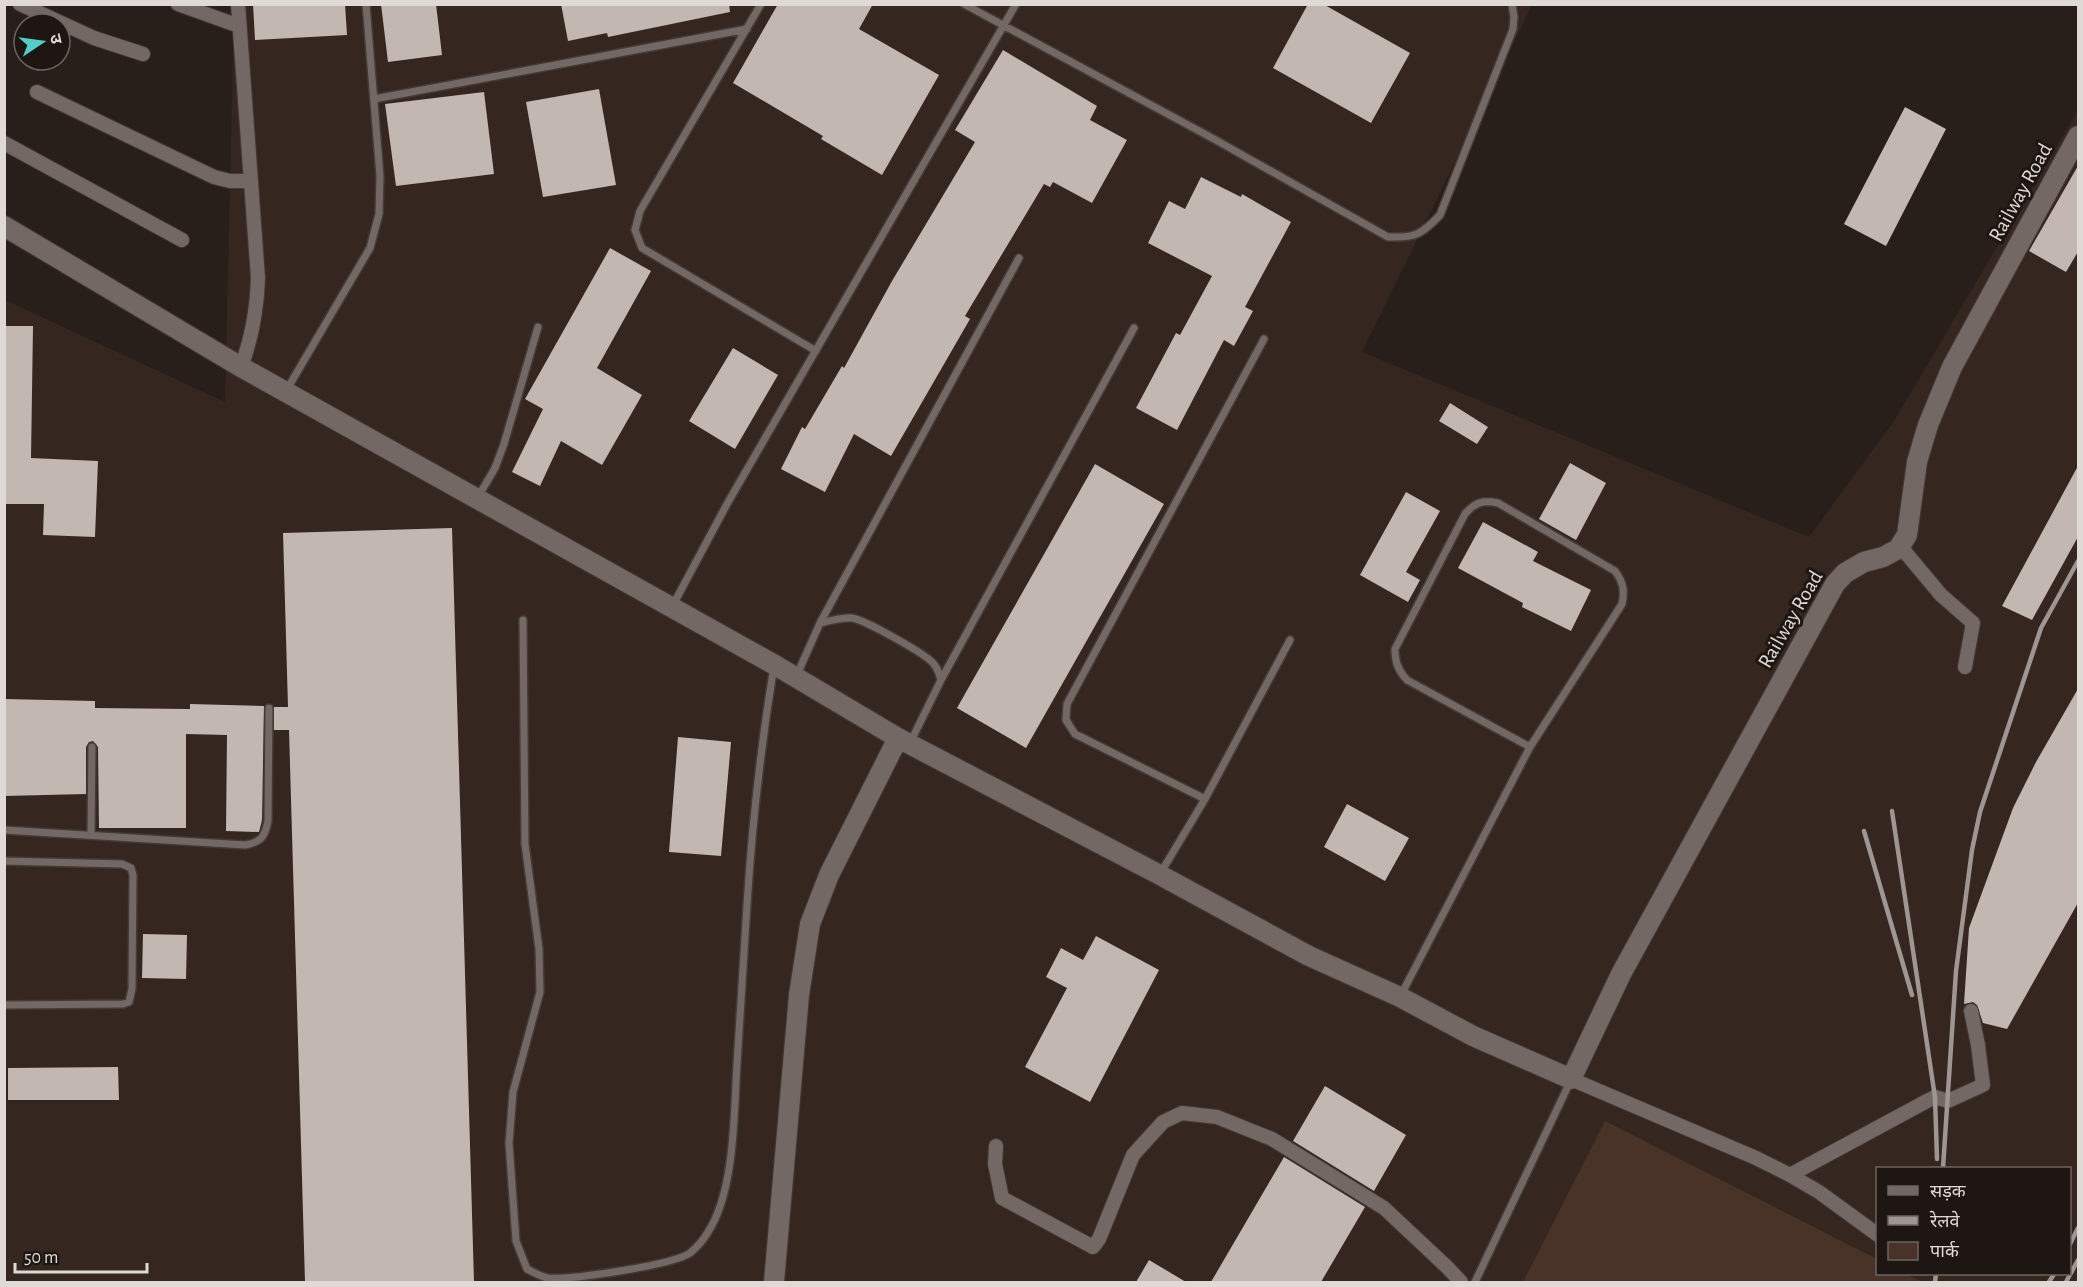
<svg xmlns="http://www.w3.org/2000/svg" width="2083" height="1287" font-family="'Alegreya Sans','Noto Sans Devanagari',sans-serif">
<style>
.built{fill:#352620;fill-rule:evenodd}
.green{fill:#493228}
.building{fill:#c3b7b2}
.lines{fill:none;stroke-linecap:round;stroke-linejoin:round}
.lane-casing{stroke:#433b38;stroke-width:10}
.street-casing{stroke:#433b38;stroke-width:16}
.secondary-casing{stroke:#433b38;stroke-width:22}
.lane{stroke:#736864;stroke-width:7}
.street{stroke:#736864;stroke-width:14}
.secondary{stroke:#736864;stroke-width:20}
.rail{stroke:#9d9693;stroke-width:4.5}
.labels{text-anchor:middle;stroke-width:6;stroke-linejoin:round;paint-order:stroke}
.street-label{font-size:21px;fill:#e0dad7;stroke:#1e1612}
</style>
<rect width="100%" height="100%" fill="#281f1b"/>
<path class="built" d="M234 5H1532L1362 352 1809 537 1894 421 2078 110V1282H5V300L225 402ZM1878 1168H2070V1274H1878Z"/>
<path class="green" d="M1605 1121 1877 1259 1878 1274H1905L1923 1282H1523Z"/>
<path class="building" d="M253 4H345L347 35 255 40Z
M381 4H436L442 55 388 62Z
M561 4H729L730 12 608 37 607 33 568 41Z
M778 4H873L859 29 939 75 882 175 821 139 823 136 733 83Z
M1308 4H1323L1410 53 1371 123 1273 68Z
M1003 50 1097 106 1090 120 1127 140 1092 203 1053 182 1050 187 1044 184 965 316 970 319 891 456 854 434 825 492 781 469 802 427 805 429 842 366 844 368 892 281 975 142 955 130Z
M599 89 616 185 543 197 526 102Z
M484 92 494 174 396 186 385 104Z
M1905 107 1946 129 1886 246 1844 224Z
M2079 164V250L2066 272 2029 251Z
M1201 177 1241 197 1242 194 1291 222 1245 307 1253 311 1234 346 1224 340 1177 430 1136 408 1176 333 1180 335 1212 276 1148 243 1169 201 1185 209Z
M610 248 651 271 597 368 642 395 602 465 561 441 540 486 512 472 543 409 525 399Z
M4 326H33L31 458 98 461 95 537 43 535 44 504H4Z
M733 348 778 375 735 449 689 421Z
M1450 403 1488 427 1477 444 1439 421Z
M1570 463 1606 483 1576 540 1539 519Z
M1095 464 1164 504 1026 748 957 708Z
M2079 464V535L2032 620 2002 606Z
M1406 492 1440 511 1406 572 1420 580 1408 602 1360 575Z
M1483 522 1538 552 1533 561 1591 590 1571 631 1522 607 1523 603 1458 568Z
M452 528 474 1282H305L289 730H274V707H288L283 533Z
M2079 687V901L2007 1029 1983 1023 1977 1005 1973 1002 1964 1004 1969 928 2013 808 2036 762Z
M4 699 95 701V708L190 709V704L264 706 262 820 259 832 226 831 227 735 186 734V828H99L98 747 93 741 89 742 86 747V794L4 796Z
M678 737 731 742 721 856 669 852Z
M1347 804 1409 838 1385 881 1324 847Z
M143 934 187 935 186 979 142 978Z
M1096 936 1159 970 1090 1102 1025 1067 1067 988 1046 977 1061 948 1083 960Z
M118 1067 119 1100H8V1068Z
M1325 1086 1406 1135 1374 1191 1293 1141Z
M1284 1157 1365 1207 1321 1282H1211Z
M1149 1260 1186 1282H1136Z"/>
<g class="lines">
<g class="lane-casing">
<path id="lane" d="M761 4 640 211 635 230 642 248 816 351
M964 4 1214 139 1388 237C1415 238 1421 235 1440 215L1513 29 1514 17 1512 4
M374 99 747 29
M286 391 370 248 379 214 380 176 366 4
M478 497 495 468 504 444 538 327
M673 605 727 504 1016 4
M523 620 525 844 539 949 540 992 513 1092 509 1143 516 1241 527 1269C533 1272 541 1277 548 1278 571 1280 673 1265 690 1253 696 1248 704 1239 708 1232 735 1191 734 1112 737 1064 740 1011 744 958 747 905 752 825 761 745 774 666
M820 623 1019 258
M796 677 820 623C830 621 841 617 852 618 865 620 924 653 933 663 938 668 939 674 941 680L910 743
M941 680 1134 328
M1205 799 1075 734 1066 720 1067 704 1264 339
M4 830 245 845C261 842 265 837 268 821L269 708
M91 835 92 747
M4 861 122 864 131 868 133 875 132 989 129 1002 123 1004 4 1005
M1160 874 1205 799 1290 640
M1401 995 1530 747 1622 604C1625 590 1623 582 1615 571L1498 503C1483 500 1475 502 1465 514L1395 649C1395 662 1398 670 1407 680L1530 747
M1475 1282 1570 1082"/>
</g>
<g class="street-casing">
<path id="street" d="M20 4 94 38 143 54
M178 4 239 26
M238 4 258 278C257 308 252 338 241 367
M37 92 214 177 230 181H251
M4 143 182 240
M1900 546 1941 595 1973 623 1965 667
M1571 1079 1756 1158 1790 1175 1819 1192 1878 1235
M996 1146 995 1164 1002 1198 1093 1247 1099 1239 1133 1155 1163 1122 1182 1113 1217 1117 1272 1139 1384 1208 1447 1267 1461 1282
M1790 1175 1927 1101 1935 1097 1948 1101 1983 1085 1978 1045 1971 1011"/>
</g>
<g class="secondary-casing">
<path id="secondary" d="M4 226 241 367 775 665 898 738 829 875 810 924 799 995 774 1282
M898 738 1160 875 1309 956 1400 997 1473 1036 1571 1079 1621 974 1835 584 1845 573 1864 562 1883 557 1898 549 1907 535 1917 462 1928 425 1952 367 2078 136"/>
</g>
<use href="#lane" class="lane"/>
<use href="#street" class="street"/>
<use href="#secondary" class="secondary"/>
<path class="rail" d="M1892 811 1935 1097 1937 1159
M1864 831 1912 995
M1943 1168 1956 971 1972 850 1980 812 2041 628 2078 561
M2070 1244 2078 1228
M1935 1282 1936 1274
M2049 1282 2054 1274
M2066 1282 2078 1260"/>
</g>
<g class="labels">
<g class="street-label">
<text transform="translate(2020 192) rotate(-61)" y="7">Railway Road</text>
<text transform="translate(1790 619) rotate(-60)" y="7">Railway Road</text>
</g>
</g>
<rect width="2083" height="1287" fill="none" stroke="#e0dad7" stroke-width="12"/>
<rect x="1876" y="1167" width="195" height="108" fill="#1e1612" stroke="#6c6461" stroke-width="1.5"/>
<rect x="1888" y="1186" width="30" height="9" fill="#736864" stroke="#6c6461" stroke-width="1.5"/>
<text x="1930" y="1197" font-size="18" fill="#e0dad7">सड़क</text>
<rect x="1888" y="1216" width="30" height="9" fill="#9d9693" stroke="#6c6461" stroke-width="1.5"/>
<text x="1930" y="1227" font-size="18" fill="#e0dad7">रेलवे</text>
<rect x="1888" y="1242" width="30" height="18" fill="#493228" stroke="#6c6461" stroke-width="1.5"/>
<text x="1930" y="1257" font-size="18" fill="#e0dad7">पार्क</text>
<g transform="translate(42 42) rotate(77)"><circle r="28" fill="#1e1612" stroke="#6c6461" stroke-width="1.5"/>
<path d="M0-4.5L10 22L0 15L-10 22Z" fill="#53cdca"/>
<text y="-9" font-size="16" font-weight="bold" text-anchor="middle" fill="#e0dad7">उ</text>
</g>
<path d="M15 1263v9h132v-9" fill="none" stroke="#e0dad7" stroke-width="3"/>
<text x="24" y="1263" font-size="18" fill="#e0dad7" stroke="#1e1612" stroke-width="4.5" paint-order="stroke">50 m</text>
</svg>
